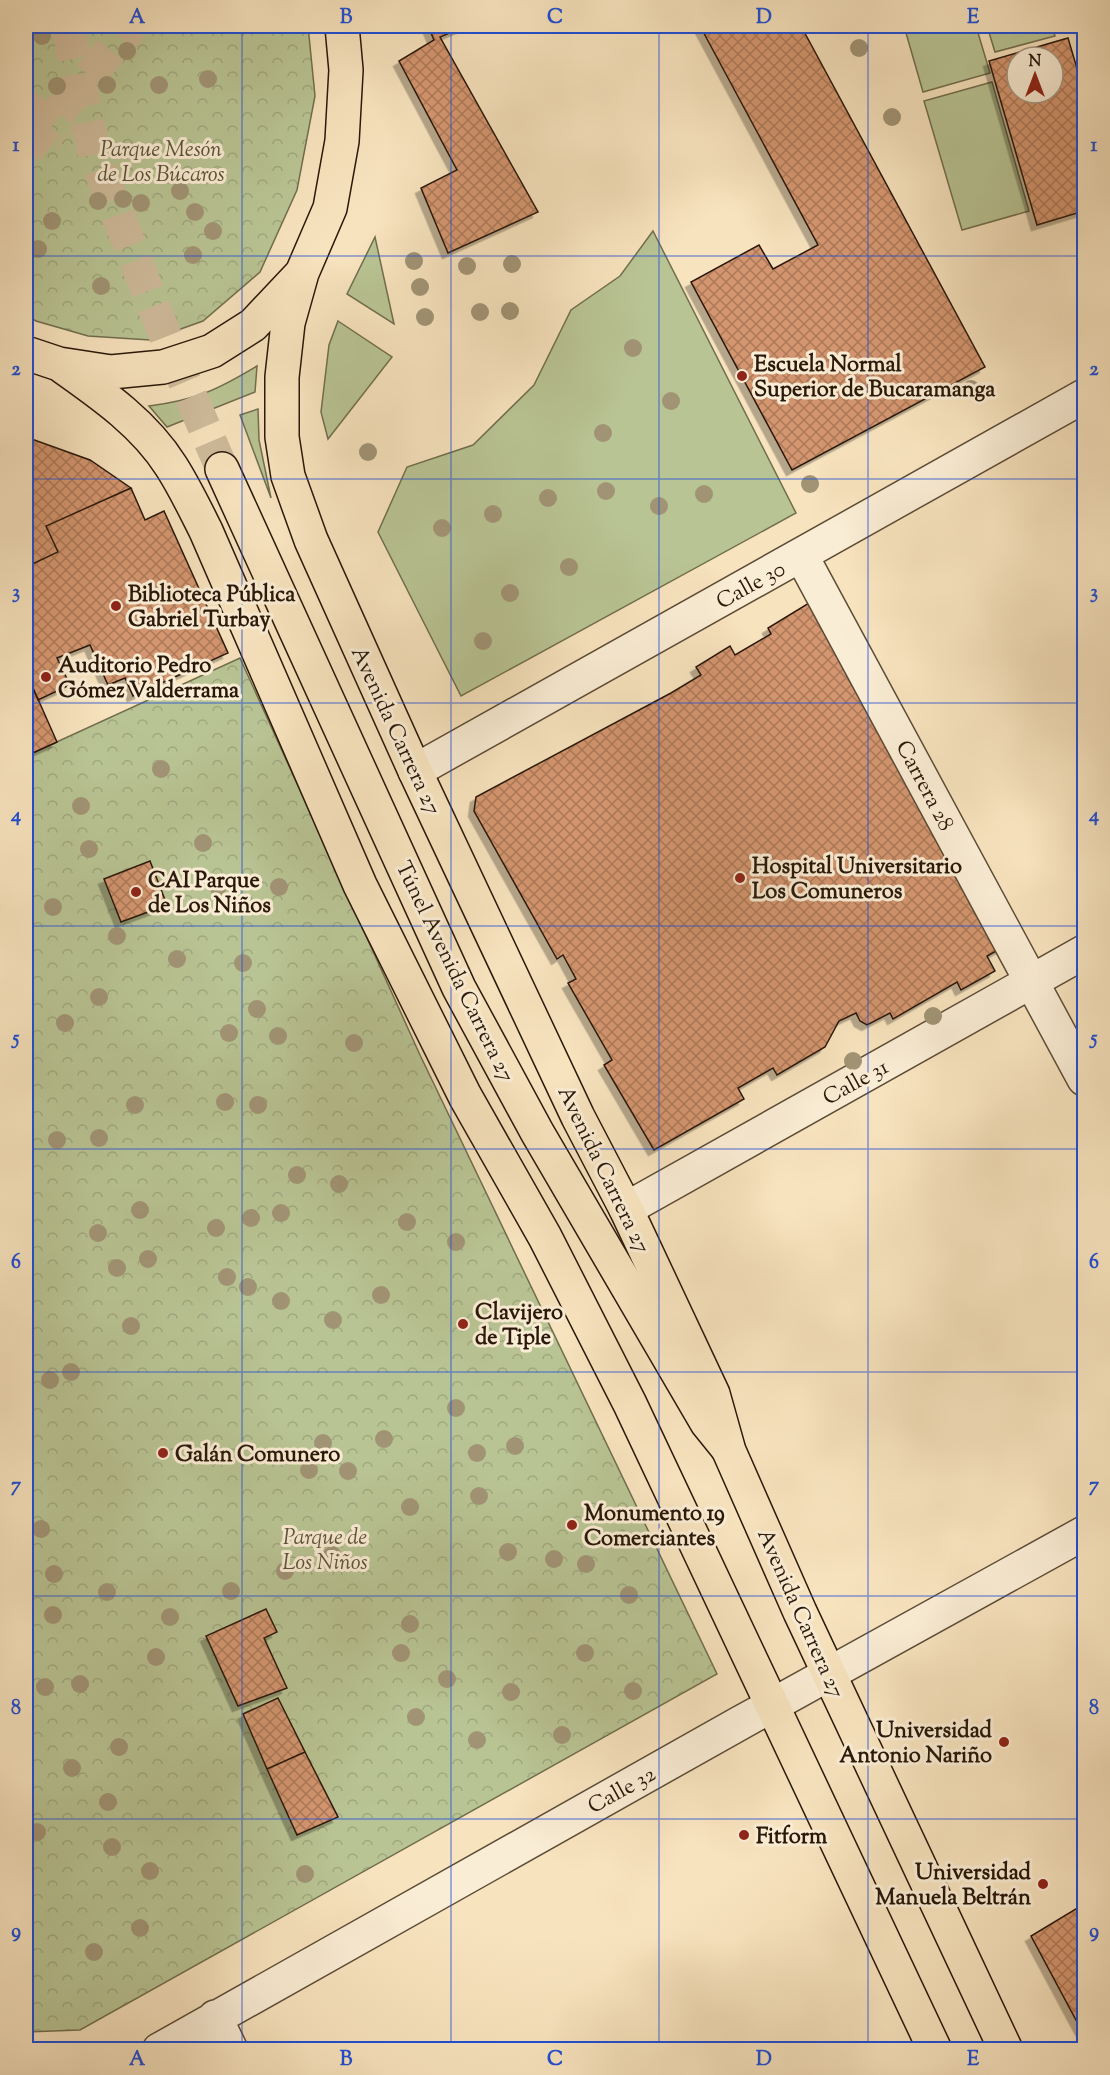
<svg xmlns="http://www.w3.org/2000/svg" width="1110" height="2075" font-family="'Sorts Mill Goudy',serif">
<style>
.grass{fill:#b9c494;stroke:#716e4e;stroke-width:1.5}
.park{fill:url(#park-crowns);stroke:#716e4e;stroke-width:1.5}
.building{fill:url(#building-cross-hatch);stroke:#291809;stroke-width:1.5;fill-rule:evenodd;filter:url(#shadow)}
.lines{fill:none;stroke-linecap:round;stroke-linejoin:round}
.major-tunnel{stroke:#ceba9a;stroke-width:33;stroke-dasharray:33 16;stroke-linecap:butt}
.minor-casing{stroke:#5c4b36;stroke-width:36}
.major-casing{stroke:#291809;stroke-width:36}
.highway-casing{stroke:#291809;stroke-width:36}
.minor{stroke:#faedd5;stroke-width:33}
.major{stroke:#f7e3be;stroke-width:33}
.highway{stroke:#f7e3be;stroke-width:33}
.tree{fill:#a19475}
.grid{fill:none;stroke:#1d4ed8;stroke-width:1.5;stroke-opacity:0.55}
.poi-dot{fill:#8f2418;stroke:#faedd5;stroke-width:2}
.labels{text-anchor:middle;stroke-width:6;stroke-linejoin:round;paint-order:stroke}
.park-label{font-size:22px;font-style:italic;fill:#5b543a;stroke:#faedd5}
.poi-label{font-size:22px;font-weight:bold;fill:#291809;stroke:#faedd5;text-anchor:start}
.street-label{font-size:22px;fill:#291809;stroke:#faedd5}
.neatline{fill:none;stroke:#1d4ed8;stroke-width:2}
.grid-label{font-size:20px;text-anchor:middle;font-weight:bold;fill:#1d4ed8}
</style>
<defs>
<pattern id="park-crowns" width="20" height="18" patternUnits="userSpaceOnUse" patternTransform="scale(1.5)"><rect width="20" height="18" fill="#b9c494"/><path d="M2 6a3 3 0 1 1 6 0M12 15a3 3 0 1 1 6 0" fill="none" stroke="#9fa87e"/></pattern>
<pattern id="building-cross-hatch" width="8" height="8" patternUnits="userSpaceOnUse" patternTransform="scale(1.5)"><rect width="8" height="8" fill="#d4966f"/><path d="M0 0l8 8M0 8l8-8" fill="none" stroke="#ac7959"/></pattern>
<filter id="shadow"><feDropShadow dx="-5.5" dy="5.5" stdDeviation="0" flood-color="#0004"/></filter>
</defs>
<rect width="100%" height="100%" fill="#f7e3be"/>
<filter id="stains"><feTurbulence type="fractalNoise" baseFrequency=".00333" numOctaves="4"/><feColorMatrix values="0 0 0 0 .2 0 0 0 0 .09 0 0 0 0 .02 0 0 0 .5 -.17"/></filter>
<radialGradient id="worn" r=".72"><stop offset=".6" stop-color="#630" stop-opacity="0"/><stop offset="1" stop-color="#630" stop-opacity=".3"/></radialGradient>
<path class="grass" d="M904 26H976L990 73 923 92Z
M987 26H1052L1055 36 995 52Z
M992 82 1029 211 962 230 924 101Z
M653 231 796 513 461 696 378 532 407 467 473 445 534 385 571 310 620 276Z
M375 237 394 324 347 294Z
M338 321 392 357 328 439 321 412 329 345Z
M257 366 255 392 167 427 149 406C196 400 217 390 257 366Z
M258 409 259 440 271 498 240 415Z"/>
<path class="park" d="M26 26H308L315 96 297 190 260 272 203 321 150 340 88 336 36 321 26 314Z
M240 658 420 1055 717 1674 80 2030 26 2032V756Z"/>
<path class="building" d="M428 26H466L440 37 538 212 448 253 421 188 457 170 399 61 434 40Z
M700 26H801L985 367 792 470 691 282 759 245 773 269 818 245Z
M1068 38 1084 92V211L1037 225 989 61ZM1017 57H1053V93H1017Z
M26 437 90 460 131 488 46 526 58 552 26 567Z
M131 488 145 520 164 511 228 653 133 696 125 678 108 685 90 645 57 658 70 685 38 700 26 672V567L58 552 46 526Z
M809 603 1007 945 987 956 995 971 961 990 957 982 893 1019 890 1013 867 1025 860 1021 856 1013 839 1021 825 1047 777 1075 773 1068 738 1088 744 1099 654 1150 604 1065 612 1060 568 983 576 979 563 955 557 959 474 811 476 797 671 693 701 675 696 667 730 646 735 655 771 634 768 628Z
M26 672 57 742 26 756Z
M150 861 167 905 121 922 104 879Z
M266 1609 277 1632 264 1638 287 1688 238 1706 206 1636Z
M278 1698 305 1752 267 1769 243 1714Z
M305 1752 338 1817 297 1835 267 1769Z
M1084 1904V2035L1031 1936Z"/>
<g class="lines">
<path class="major-tunnel" d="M68 26 95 157 169 345 222 469
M26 106 67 136
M26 150 132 26"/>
<g class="minor-casing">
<path id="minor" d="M801 555 1084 1079
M415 771 1084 396
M626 1209 1084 952
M215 2017 231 2050
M159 2050 740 1723 1084 1533"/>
</g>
<g class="major-casing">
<path id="major" d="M222 469 459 988 537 1132 707 1423 728 1449"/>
</g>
<g class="highway-casing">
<path id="highway" d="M302 273 288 323 282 377V437L288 476 311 540 415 771 578 1117 626 1209 713 1394 729 1451 800 1612 1006 2050
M26 353 59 364 111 372 163 367 212 351 253 325 302 273 330 208 342 141 346 70 342 26
M59 364C100 393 144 423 171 466 184 486 195 509 206 531L360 885 465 1096 545 1237 630 1404 935 2050"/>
</g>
<use href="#minor" class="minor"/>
<use href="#major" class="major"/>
<use href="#highway" class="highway"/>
</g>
<g class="tree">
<circle cx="42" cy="36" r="9"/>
<circle cx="859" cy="48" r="9"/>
<circle cx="127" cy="51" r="9"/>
<circle cx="208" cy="79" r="9"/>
<circle cx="107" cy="85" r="9"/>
<circle cx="159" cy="85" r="9"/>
<circle cx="57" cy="86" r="9"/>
<circle cx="892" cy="117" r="9"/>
<circle cx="180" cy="191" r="9"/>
<circle cx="123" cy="199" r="9"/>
<circle cx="98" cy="201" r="9"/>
<circle cx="141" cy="203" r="9"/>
<circle cx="195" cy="212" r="9"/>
<circle cx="52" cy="221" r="9"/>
<circle cx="213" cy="231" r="9"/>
<circle cx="38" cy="249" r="9"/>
<circle cx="193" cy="255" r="9"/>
<circle cx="414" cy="261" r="9"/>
<circle cx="512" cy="264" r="9"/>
<circle cx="467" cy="266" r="9"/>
<circle cx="101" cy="286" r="9"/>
<circle cx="420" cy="287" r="9"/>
<circle cx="510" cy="311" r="9"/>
<circle cx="480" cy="312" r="9"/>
<circle cx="425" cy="317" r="9"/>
<circle cx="633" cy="348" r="9"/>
<circle cx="971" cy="389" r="9"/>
<circle cx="671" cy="401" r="9"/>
<circle cx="603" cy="433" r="9"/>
<circle cx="368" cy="452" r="9"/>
<circle cx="810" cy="484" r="9"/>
<circle cx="606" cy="491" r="9"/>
<circle cx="704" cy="494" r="9"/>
<circle cx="548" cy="498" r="9"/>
<circle cx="659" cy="506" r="9"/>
<circle cx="493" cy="514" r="9"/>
<circle cx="442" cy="528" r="9"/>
<circle cx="569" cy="567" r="9"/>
<circle cx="510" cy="593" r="9"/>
<circle cx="483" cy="641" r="9"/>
<circle cx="161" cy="769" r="9"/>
<circle cx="81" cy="806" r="9"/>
<circle cx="203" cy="843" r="9"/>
<circle cx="89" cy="849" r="9"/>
<circle cx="218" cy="887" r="9"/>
<circle cx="279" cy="887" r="9"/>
<circle cx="53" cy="907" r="9"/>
<circle cx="117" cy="936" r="9"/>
<circle cx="177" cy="959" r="9"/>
<circle cx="243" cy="963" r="9"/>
<circle cx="99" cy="997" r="9"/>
<circle cx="257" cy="1009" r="9"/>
<circle cx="933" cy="1016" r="9"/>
<circle cx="65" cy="1023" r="9"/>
<circle cx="229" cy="1033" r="9"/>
<circle cx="278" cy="1036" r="9"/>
<circle cx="354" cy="1043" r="9"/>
<circle cx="853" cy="1061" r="9"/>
<circle cx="225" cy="1102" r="9"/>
<circle cx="135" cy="1105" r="9"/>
<circle cx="258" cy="1105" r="9"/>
<circle cx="99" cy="1138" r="9"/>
<circle cx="57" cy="1140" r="9"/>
<circle cx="297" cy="1175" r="9"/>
<circle cx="339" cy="1184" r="9"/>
<circle cx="140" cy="1210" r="9"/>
<circle cx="281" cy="1213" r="9"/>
<circle cx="251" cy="1218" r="9"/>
<circle cx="407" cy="1222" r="9"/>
<circle cx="216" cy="1228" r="9"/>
<circle cx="98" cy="1233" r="9"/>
<circle cx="456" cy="1242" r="9"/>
<circle cx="148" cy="1259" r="9"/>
<circle cx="117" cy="1268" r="9"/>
<circle cx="227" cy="1277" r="9"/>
<circle cx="248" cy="1287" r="9"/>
<circle cx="381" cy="1295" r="9"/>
<circle cx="281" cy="1301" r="9"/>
<circle cx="333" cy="1320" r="9"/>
<circle cx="131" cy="1326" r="9"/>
<circle cx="71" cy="1372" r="9"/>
<circle cx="50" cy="1380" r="9"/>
<circle cx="456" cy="1408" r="9"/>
<circle cx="384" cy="1439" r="9"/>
<circle cx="323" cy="1443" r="9"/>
<circle cx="515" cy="1446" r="9"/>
<circle cx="477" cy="1453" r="9"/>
<circle cx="309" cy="1470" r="9"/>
<circle cx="348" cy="1471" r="9"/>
<circle cx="479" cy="1496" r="9"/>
<circle cx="410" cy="1507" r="9"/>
<circle cx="41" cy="1529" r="9"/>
<circle cx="508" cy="1552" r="9"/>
<circle cx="332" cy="1555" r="9"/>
<circle cx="554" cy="1559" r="9"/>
<circle cx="586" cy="1564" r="9"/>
<circle cx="285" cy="1571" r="9"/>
<circle cx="54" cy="1574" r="9"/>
<circle cx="231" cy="1591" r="9"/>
<circle cx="107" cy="1592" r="9"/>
<circle cx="629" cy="1595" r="9"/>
<circle cx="53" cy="1615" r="9"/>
<circle cx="170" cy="1617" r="9"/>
<circle cx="410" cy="1624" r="9"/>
<circle cx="401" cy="1653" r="9"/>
<circle cx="585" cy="1653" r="9"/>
<circle cx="156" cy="1657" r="9"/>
<circle cx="447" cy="1679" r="9"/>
<circle cx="80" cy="1684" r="9"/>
<circle cx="45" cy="1687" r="9"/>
<circle cx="633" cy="1691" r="9"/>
<circle cx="511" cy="1692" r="9"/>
<circle cx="416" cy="1717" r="9"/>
<circle cx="562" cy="1735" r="9"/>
<circle cx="477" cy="1740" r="9"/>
<circle cx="119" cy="1747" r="9"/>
<circle cx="72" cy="1768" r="9"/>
<circle cx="108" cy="1802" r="9"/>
<circle cx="37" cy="1832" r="9"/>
<circle cx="112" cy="1847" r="9"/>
<circle cx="150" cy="1871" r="9"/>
<circle cx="305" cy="1874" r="9"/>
<circle cx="140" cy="1928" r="9"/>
<circle cx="94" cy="1952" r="9"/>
</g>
<path class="grid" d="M242 26V2050M451 26V2050M659 26V2050M868 26V2050M26 256H1084M26 479H1084M26 703H1084M26 926H1084M26 1149H1084M26 1372H1084M26 1596H1084M26 1819H1084"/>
<g class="poi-dot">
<circle cx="742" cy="376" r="6"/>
<circle cx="116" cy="606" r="6"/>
<circle cx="46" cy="677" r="6"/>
<circle cx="740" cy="878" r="6"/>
<circle cx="136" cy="892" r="6"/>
<circle cx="463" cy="1324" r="6"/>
<circle cx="163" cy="1453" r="6"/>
<circle cx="572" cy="1525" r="6"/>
<circle cx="1004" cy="1742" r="6"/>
<circle cx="744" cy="1835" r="6"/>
<circle cx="1043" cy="1884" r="6"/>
</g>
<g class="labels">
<g class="park-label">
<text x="161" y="156">Parque Mesón<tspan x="161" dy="25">de Los Búcaros</tspan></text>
<text x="325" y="1544">Parque de<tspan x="325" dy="25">Los Niños</tspan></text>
</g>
<g class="poi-label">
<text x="754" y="371">Escuela Normal<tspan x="754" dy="25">Superior de Bucaramanga</tspan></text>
<text x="128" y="601">Biblioteca Pública<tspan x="128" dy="25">Gabriel Turbay</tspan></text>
<text x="58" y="672">Auditorio Pedro<tspan x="58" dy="25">Gómez Valderrama</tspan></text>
<text x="752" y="873">Hospital Universitario<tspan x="752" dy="25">Los Comuneros</tspan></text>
<text x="148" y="887">CAI Parque<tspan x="148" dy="25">de Los Niños</tspan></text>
<text x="475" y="1319">Clavijero<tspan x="475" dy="25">de Tiple</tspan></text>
<text x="175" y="1461">Galán Comunero</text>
<text x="584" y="1520">Monumento 19<tspan x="584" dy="25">Comerciantes</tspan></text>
<text x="992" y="1737" text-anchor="end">Universidad<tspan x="992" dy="25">Antonio Nariño</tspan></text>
<text x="756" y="1843">Fitform</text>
<text x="1031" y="1879" text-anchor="end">Universidad<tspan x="1031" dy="25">Manuela Beltrán</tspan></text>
</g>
<g class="street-label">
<text transform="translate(750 584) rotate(-29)" y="8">Calle 30</text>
<text transform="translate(397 730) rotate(65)" y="8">Avenida Carrera 27</text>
<text transform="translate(926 785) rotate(62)" y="8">Carrera 28</text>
<text transform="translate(456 971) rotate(64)" y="8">Túnel Avenida Carrera 27</text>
<text transform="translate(855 1081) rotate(-29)" y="8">Calle 31</text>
<text transform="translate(605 1169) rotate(64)" y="8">Avenida Carrera 27</text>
<text transform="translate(802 1613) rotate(66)" y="8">Avenida Carrera 27</text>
<text transform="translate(621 1789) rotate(-29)" y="8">Calle 32</text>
</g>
</g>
<rect width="1110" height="2075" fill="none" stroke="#f7e3be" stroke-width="66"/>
<g transform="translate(1035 75)"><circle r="28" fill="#faedd5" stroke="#a69883" stroke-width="1.5"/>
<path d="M0-4.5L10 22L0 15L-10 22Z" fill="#8f2418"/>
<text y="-9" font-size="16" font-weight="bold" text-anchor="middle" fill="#291809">N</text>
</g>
<rect x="33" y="33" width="1044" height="2009" class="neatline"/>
<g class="grid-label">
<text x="137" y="23">A</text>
<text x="346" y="23">B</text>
<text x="555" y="23">C</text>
<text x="764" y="23">D</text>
<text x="973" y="23">E</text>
<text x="16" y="151">1</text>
<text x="1094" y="151">1</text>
<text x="16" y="375">2</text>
<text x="1094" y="375">2</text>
<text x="16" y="598">3</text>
<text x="1094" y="598">3</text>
<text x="16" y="821">4</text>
<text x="1094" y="821">4</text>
<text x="16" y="1044">5</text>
<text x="1094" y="1044">5</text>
<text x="16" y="1268">6</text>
<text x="1094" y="1268">6</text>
<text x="16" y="1491">7</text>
<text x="1094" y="1491">7</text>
<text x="16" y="1714">8</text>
<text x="1094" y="1714">8</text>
<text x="16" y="1937">9</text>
<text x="1094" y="1937">9</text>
<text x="137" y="2065">A</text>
<text x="346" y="2065">B</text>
<text x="555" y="2065">C</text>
<text x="764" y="2065">D</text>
<text x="973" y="2065">E</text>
</g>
<rect width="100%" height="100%" filter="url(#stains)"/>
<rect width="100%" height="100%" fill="url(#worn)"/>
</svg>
